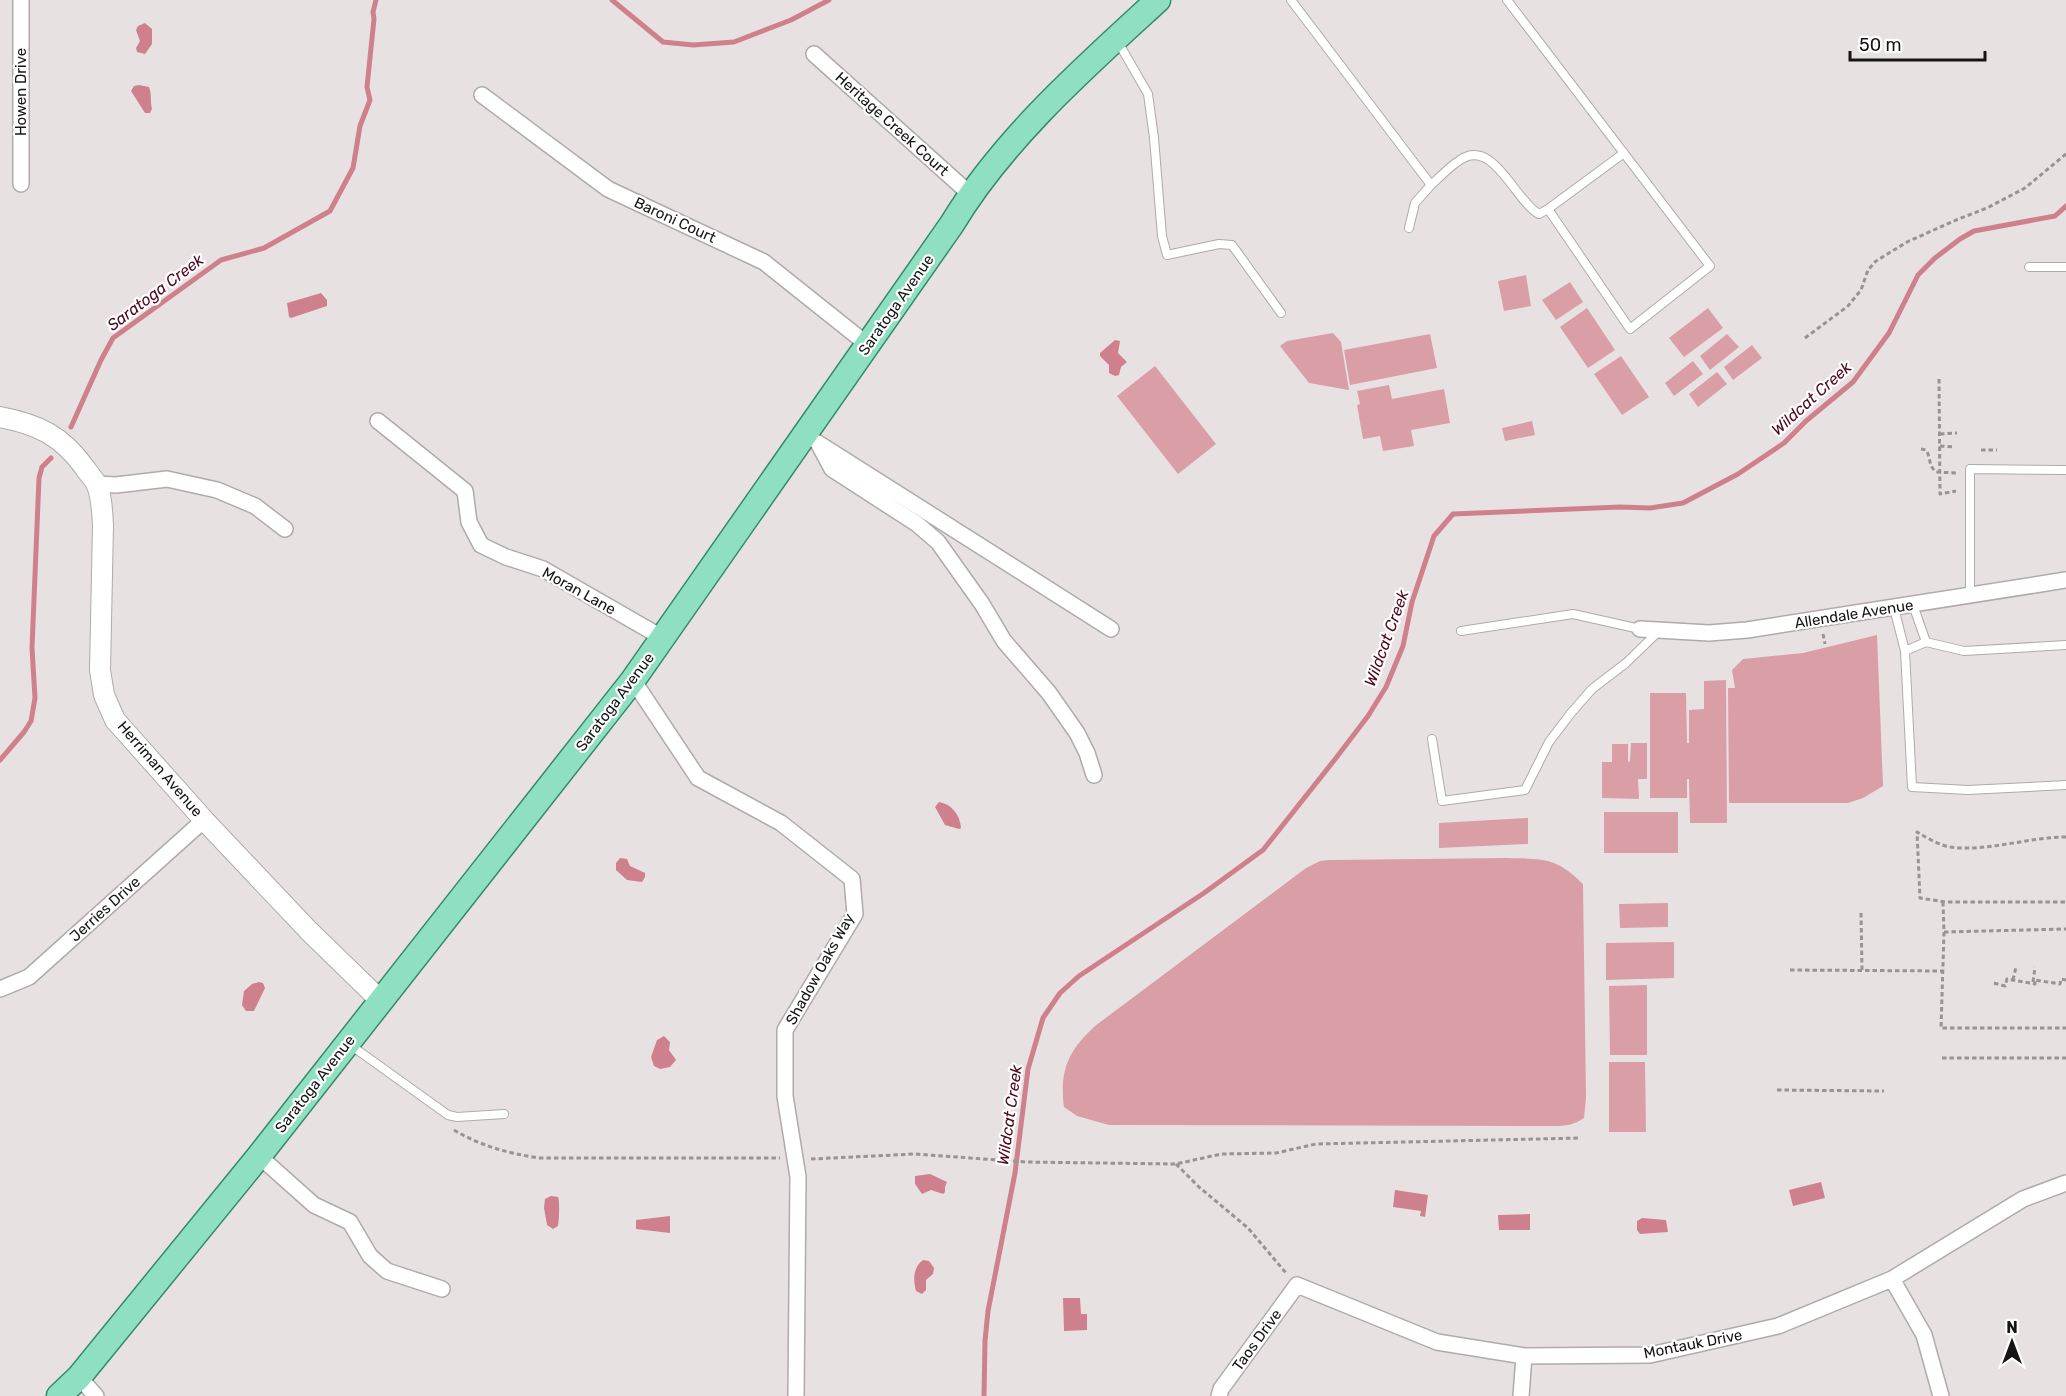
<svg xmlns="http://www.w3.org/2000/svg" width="2066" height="1396" font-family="Rubik,sans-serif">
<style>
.green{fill:#da9ea7}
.water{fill:#cf808d}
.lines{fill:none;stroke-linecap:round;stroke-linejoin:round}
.stream{stroke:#cf808d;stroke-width:5}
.service-casing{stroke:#b0aaaa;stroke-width:10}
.minor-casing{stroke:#b0aaaa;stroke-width:18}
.tertiary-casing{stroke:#b0aaaa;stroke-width:22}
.primary-casing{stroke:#348b68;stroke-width:27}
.path{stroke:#989394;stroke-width:3;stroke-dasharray:4.5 3;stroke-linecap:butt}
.service{stroke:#fff;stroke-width:8}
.minor{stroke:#fff;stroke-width:15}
.tertiary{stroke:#fff;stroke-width:20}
.primary{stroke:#8fe0c0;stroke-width:24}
.labels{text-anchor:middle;stroke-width:4.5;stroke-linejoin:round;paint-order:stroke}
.street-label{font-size:15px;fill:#161414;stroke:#fff}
.water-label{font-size:16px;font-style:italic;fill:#50081e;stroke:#fff}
</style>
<rect width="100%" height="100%" fill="#e8e1e2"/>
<path class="green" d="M1526 275 1531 306 1504 311 1498 281Z
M1570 282 1583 302 1556 320 1542 300Z
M1587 308 1615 350 1588 368 1560 327Z
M1708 308 1723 328 1684 357 1669 338Z
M1333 333 1341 342 1349 390 1309 383 1280 346 1287 341Z
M1430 334 1437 368 1350 385 1344 350Z
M1727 334 1739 347 1710 370 1700 356Z
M1752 345 1762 358 1733 380 1724 367Z
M1621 356 1649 397 1622 415 1594 374Z
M1693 361 1703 374 1674 396 1665 383Z
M1155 366 1216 444 1178 474 1117 396Z
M1717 372 1727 384 1698 407 1689 394Z
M1389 385 1392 399 1444 389 1450 423 1411 430 1414 446 1383 451 1380 436 1363 439 1357 405 1360 404 1357 391Z
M1532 421 1535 435 1505 441 1502 428Z
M1877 635 1883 786 1863 798 1848 803H1729L1728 688H1735L1732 670 1743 659 1803 653Z
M1726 680 1727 823H1690L1689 779H1687V798H1650V693H1686L1687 743H1689V710L1704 709V681Z
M1631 743H1647V779H1638L1639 799 1602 798V762H1612V744H1628V761L1630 762Z
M1604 812H1678V853H1604Z
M1528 818V844L1439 848V823Z
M1507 858C1544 859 1556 857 1583 884L1586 1098 1584 1118C1574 1125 1566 1126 1554 1126L1109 1125 1077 1116 1064 1107C1059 1070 1069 1050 1095 1026L1306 868 1320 861 1329 860Z
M1668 903V927L1620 928 1619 904Z
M1674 942V978L1606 980V943Z
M1647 985V1055H1610L1609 986Z
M1609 1062H1645L1646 1132H1609Z"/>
<path class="water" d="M145 23 152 29V44L145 54 137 52 136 48 140 41 136 30 138 26Z
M139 85 149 87C152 94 150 101 152 109L150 113H145L131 91 134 86Z
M321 293 327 300V306L291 318 289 317 287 303Z
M1115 340 1120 341 1118 353 1127 362 1121 367 1119 375 1115 376 1109 373V365L1100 356V353Z
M939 802C952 804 960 815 961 828L959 829 945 825 935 807Z
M620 858 627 859 630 866 645 873V877L642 882 627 880 616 870V863Z
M259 982 263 983 265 988 254 1011H246L242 1005 244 991 252 984Z
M664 1036 670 1042 669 1050 676 1060 670 1067 660 1069 654 1066 651 1057 657 1040Z
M930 1174 947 1182 945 1187V1192L943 1194 931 1190 922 1194 915 1184V1176Z
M1821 1182 1825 1198 1793 1206 1789 1190Z
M1395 1190 1428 1195 1425 1217 1420 1216 1421 1211 1393 1207Z
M551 1196 558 1197C560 1202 559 1220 558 1226L553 1229 547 1225 544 1208 545 1199Z
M1530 1214V1230H1499L1498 1215Z
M670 1216V1233L636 1229V1220Z
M1642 1218 1666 1220 1668 1232 1640 1234 1637 1230V1221Z
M923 1260 929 1261 934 1268 933 1274 926 1280V1290L922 1294 916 1291C913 1280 913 1267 923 1260Z
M1063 1298H1080L1081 1314H1087V1330L1064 1331Z"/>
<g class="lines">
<path class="stream" d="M612 0 663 42 693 45 734 42 791 20 829 0
M71 427 101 360 113 338 221 260 264 248 330 211 353 168 360 126 370 100 367 87 374 19 373 12 376 0
M0 760 24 732 31 721 35 698 32 648 39 478 42 467 51 458
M984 1396 985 1341 988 1311 1015 1173 1028 1069 1043 1018 1060 993 1079 976 1204 893 1263 850 1336 758 1368 716 1386 687 1403 646 1412 602 1434 536 1453 514 1620 507 1650 508 1683 503 1738 474 1784 443 1806 421 1853 382 1889 333 1918 275 1935 258 1960 239 1974 231 2055 216 2066 206"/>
<g class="service-casing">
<path id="service" d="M1291 0 1431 185 1415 203 1409 228
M1507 0 1710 266 1630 329 1548 209
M1118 42 1148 94 1154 138 1162 236 1167 255 1219 244 1232 245 1281 313
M1431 185C1440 177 1449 167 1460 160 1493 137 1515 201 1539 214L1548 209 1624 153
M2029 267H2066
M1970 595V469L2066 470
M1913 605 1926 642
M1894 608 1905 651 1912 787 1968 790 2066 785
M1461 631 1573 614 1640 629
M1905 651 1926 642 1964 651 2066 645
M1432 739 1442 801 1525 790 1549 742 1571 713 1592 689 1626 663 1658 632
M349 1044 448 1115 457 1117 504 1114"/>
</g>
<g class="minor-casing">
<path id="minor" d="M21 0V184
M814 54 970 194
M482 95 608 189 764 262 868 345
M378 421 465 491 469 522 481 545 506 557 543 569 663 638
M818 443 832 469 917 524 938 542 982 604 1004 641 1049 693 1077 733 1087 753 1094 775
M818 443 1111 629
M96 484 116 485 167 479 217 490 255 506 285 529
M1640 629 1709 633 1747 630 2066 580
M633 680 698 778 781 823 852 879 855 914 785 1030V1096L798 1177 796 1396
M0 989 29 977 204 820
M259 1156 314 1205 350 1222 370 1256 387 1271 442 1289
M1892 1279 1924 1335 1941 1396
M79 1377 96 1396
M1219 1396 1221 1389 1297 1285 1437 1342 1524 1356 1650 1355 1778 1326 1892 1279 2023 1199 2066 1183
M1521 1396 1524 1356"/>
</g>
<g class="tertiary-casing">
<path id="tertiary" d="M0 417C38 424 62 436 85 468 88 473 93 478 96 483 102 496 102 511 103 525L100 670 104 695 115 720 204 820 309 931 381 1001"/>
</g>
<g class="primary-casing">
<path id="primary" d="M59 1396 79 1377 259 1156 633 680 952 224C1003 139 1085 67 1158 0"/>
</g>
<path class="path" d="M1805 338 1848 306 1861 290 1868 270 1876 261 1907 242 1956 220 1987 208 2025 188 2066 154
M1939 379 1940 494 1956 491
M1940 434 1957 433
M1940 446 1955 447
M1921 449 1926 450C1931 458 1928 465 1936 472L1956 473
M1981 450H1997
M1823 634 1825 644
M2066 837C2028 837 1988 852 1950 847 1939 845 1927 838 1917 832L1920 898 1945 902H2066
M1943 902 1944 932 2066 929
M1861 913 1862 970
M1944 932 1941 1028H2066
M1790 970 1943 971
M2013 980 2016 967
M2033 982 2035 967
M1994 983 2005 986 2007 979 2035 984V980L2060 984 2061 979 2066 980
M1942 1058H2066
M1777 1090 1884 1091
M454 1130C481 1146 507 1153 539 1158H780
M811 1159 915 1154 1026 1162 1176 1164 1221 1154 1276 1153 1316 1144 1581 1138
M1176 1164 1199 1187 1248 1228 1286 1273"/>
<use href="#service" class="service"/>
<use href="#minor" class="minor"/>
<use href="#tertiary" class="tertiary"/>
<use href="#primary" class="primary"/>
</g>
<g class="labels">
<g class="street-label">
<text transform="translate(21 92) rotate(-90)" y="5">Howen Drive</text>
<text transform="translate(892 124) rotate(42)" y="5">Heritage Creek Court</text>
<text transform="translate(675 220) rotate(25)" y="5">Baroni Court</text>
<text transform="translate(896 305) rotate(-55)" y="5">Saratoga Avenue</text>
<text transform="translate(579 591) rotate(29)" y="5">Moran Lane</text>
<text transform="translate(1854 614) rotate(-9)" y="5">Allendale Avenue</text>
<text transform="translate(615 702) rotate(-53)" y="5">Saratoga Avenue</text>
<text transform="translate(160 769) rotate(49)" y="5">Herriman Avenue</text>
<text transform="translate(105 909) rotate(-42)" y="5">Jerries Drive</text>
<text transform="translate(820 969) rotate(-61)" y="5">Shadow Oaks Way</text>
<text transform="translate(315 1084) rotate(-52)" y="5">Saratoga Avenue</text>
<text transform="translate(1257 1340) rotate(-54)" y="5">Taos Drive</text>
<text transform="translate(1693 1344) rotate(-11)" y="5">Montauk Drive</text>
</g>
<g class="water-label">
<text transform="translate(155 292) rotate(-37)" y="6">Saratoga Creek</text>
<text transform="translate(1811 398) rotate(-42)" y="6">Wildcat Creek</text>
<text transform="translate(1386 638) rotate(-70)" y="6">Wildcat Creek</text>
<text transform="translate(1009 1115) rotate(-82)" y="6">Wildcat Creek</text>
</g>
</g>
<g transform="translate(2012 1342)" stroke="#ffffff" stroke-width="4.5" paint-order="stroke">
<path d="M0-4.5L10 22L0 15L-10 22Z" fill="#161414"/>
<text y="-9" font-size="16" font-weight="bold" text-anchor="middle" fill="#161414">N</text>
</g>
<path d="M1850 51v9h135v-9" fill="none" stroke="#161414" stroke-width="3"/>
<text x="1859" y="51" font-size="18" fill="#161414" stroke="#ffffff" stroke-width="4.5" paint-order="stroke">50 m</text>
</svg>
